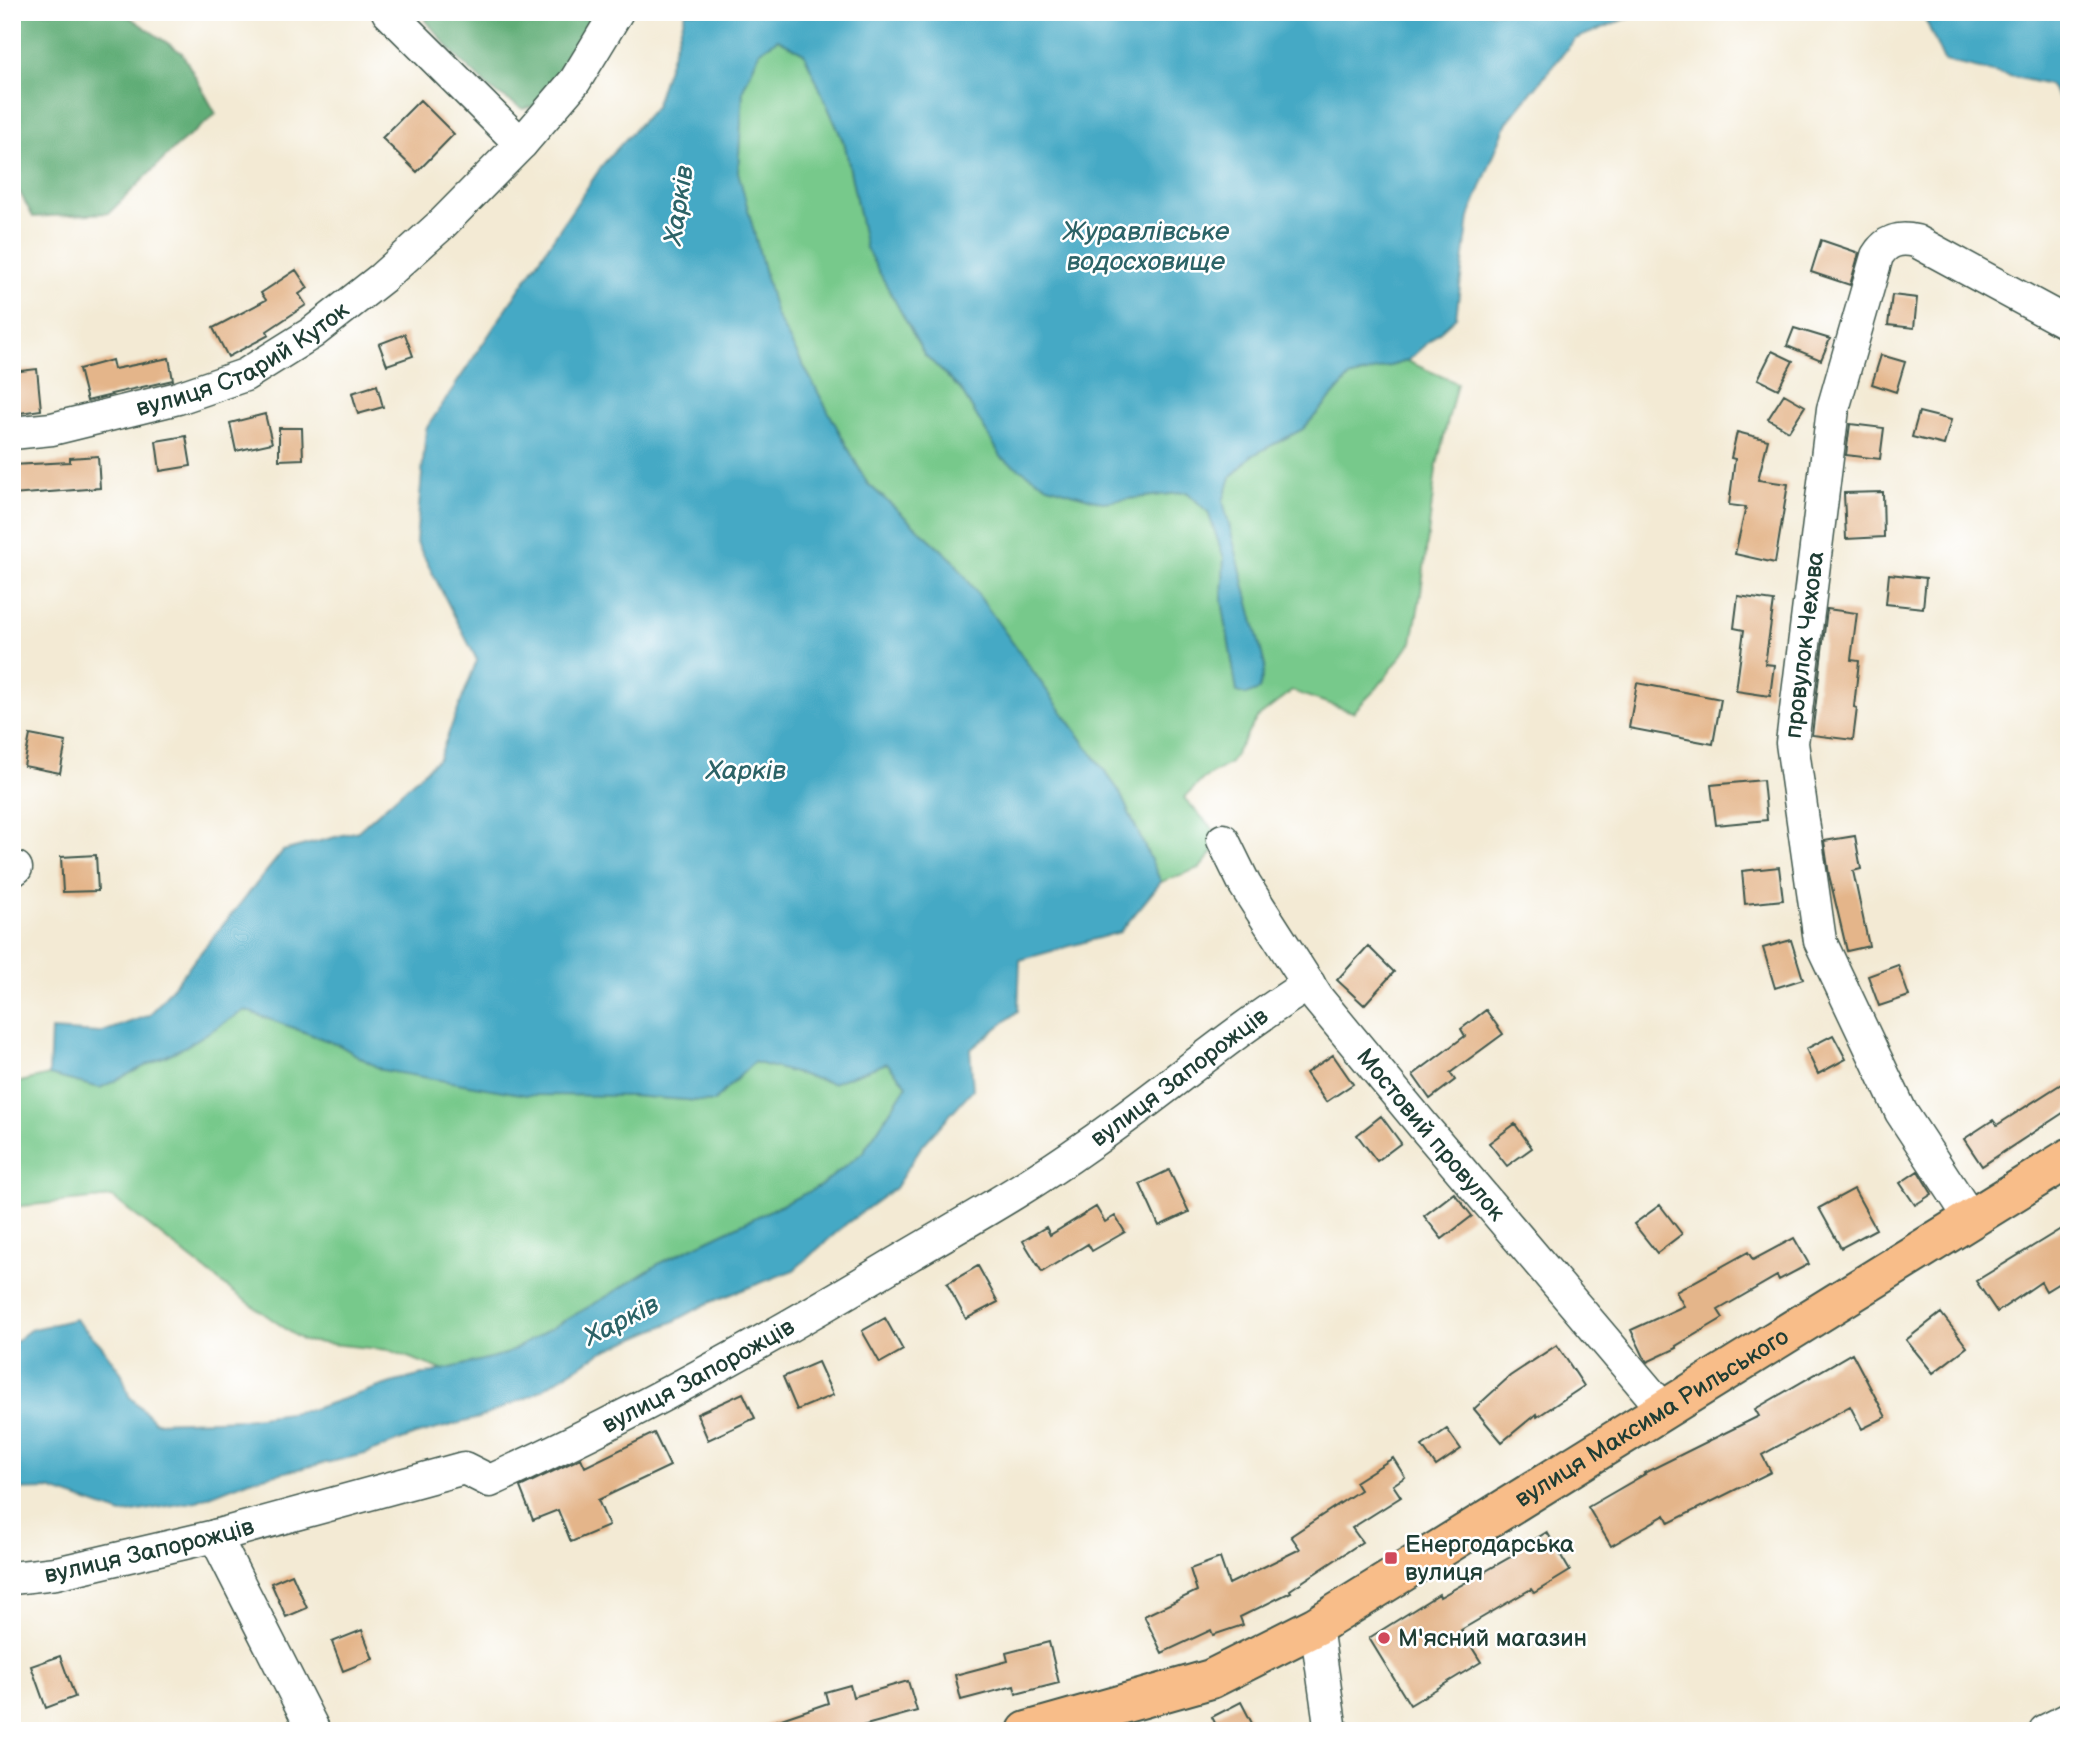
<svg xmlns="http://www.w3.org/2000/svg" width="2081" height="1743" font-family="'Balsamiq Sans',sans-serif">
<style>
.green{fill:#77c98b;stroke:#4b8360;stroke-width:2}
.forest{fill:#61ad77;stroke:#407556;stroke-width:2}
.water{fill:#45a9c5;stroke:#32737c;stroke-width:2}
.building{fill:#e4b58a}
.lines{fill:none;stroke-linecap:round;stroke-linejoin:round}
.minor-casing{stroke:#3f574c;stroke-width:35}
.major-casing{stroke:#3f574c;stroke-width:42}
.minor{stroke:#fff;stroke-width:32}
.major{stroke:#f8bd89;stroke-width:38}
.poi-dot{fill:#d1495b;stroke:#fff;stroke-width:2.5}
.labels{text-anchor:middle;stroke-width:5;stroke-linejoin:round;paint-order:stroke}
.street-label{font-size:24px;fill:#1f3d34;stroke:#fff}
.poi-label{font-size:24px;fill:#1f3d34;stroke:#fff;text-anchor:start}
.water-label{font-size:26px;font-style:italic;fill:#2c6367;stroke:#fff}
</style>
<rect width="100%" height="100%" fill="#fff"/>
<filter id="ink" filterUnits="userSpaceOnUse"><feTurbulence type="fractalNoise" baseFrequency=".0143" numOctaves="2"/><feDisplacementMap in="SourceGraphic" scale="14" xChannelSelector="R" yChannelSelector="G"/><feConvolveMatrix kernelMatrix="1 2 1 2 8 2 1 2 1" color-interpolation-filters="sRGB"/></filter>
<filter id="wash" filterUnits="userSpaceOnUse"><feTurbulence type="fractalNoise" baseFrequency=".00686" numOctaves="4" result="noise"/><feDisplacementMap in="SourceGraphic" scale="28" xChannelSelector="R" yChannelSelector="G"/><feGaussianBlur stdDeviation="1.57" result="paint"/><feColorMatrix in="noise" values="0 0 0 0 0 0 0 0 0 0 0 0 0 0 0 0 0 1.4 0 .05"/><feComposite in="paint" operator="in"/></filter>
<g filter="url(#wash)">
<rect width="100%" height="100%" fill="#f3ead4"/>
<path class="green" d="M778 39 804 53 845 146 866 248 924 354 961 390 1002 458 1102 502 1187 492 1208 512 1224 558 1222 600 1237 692 1246 695 1265 666 1223 501 1231 477 1251 456 1303 429 1349 378 1407 361 1457 383 1436 469 1421 593 1412 642 1377 688 1353 712 1292 691 1257 718 1230 763 1203 779 1184 798 1223 840 1200 868 1161 882 1119 791 953 560 867 483 776 315 738 172 743 89 760 51Z
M245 1010 339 1045 382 1070 631 1096 713 1102 754 1062 832 1083 887 1063 907 1085 863 1152 819 1187 662 1262 606 1297 506 1354 445 1371 389 1350 303 1341 232 1291 112 1197 12 1207V1084L49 1075 100 1088 186 1046Z"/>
<path class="forest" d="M12 12H122L182 53 216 114 177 146 109 213 33 217 12 178Z
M427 12H598L562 85 541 104 523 109 490 89 456 56 426 21Z"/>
<path class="water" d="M686 12H1642L1575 39 1507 122 1469 217 1456 317 1407 361 1349 378 1303 429 1251 456 1231 477 1223 501 1265 666 1259 690 1246 695 1237 692 1222 600 1224 558 1208 512 1187 492 1102 502 1048 486 1002 458 961 390 924 354 866 248 845 145 804 53 778 39 760 51 743 89 738 172 776 315 867 483 953 560 1119 791 1161 882 1120 932 1020 960 1018 1011 970 1050 973 1089 921 1147 895 1188 846 1224 794 1270 706 1304 675 1321 602 1352 533 1395 479 1418 415 1435 365 1454 250 1480 197 1501 122 1514 49 1489 12 1490V1344L30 1330 75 1319 100 1344 122 1374 129 1396 155 1422 244 1419 310 1410 391 1383 506 1354 606 1297 662 1262 819 1187 863 1152 907 1085 887 1063 832 1083 754 1062 713 1102 631 1096 526 1095 382 1070 339 1045 245 1010 186 1046 100 1088 49 1075 51 1030 100 1033 150 1015 283 851 358 831 439 758 477 660 416 541 426 429 603 164 655 107Z
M1922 12H2069V113L2049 85 1944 61Z"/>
<g id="blocks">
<path class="building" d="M420 100 454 134 417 172 382 138Z
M1821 240 1859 253 1850 285 1811 272Z
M296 270 308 288 299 294 306 305 267 331 269 335 228 357 213 328 266 300 261 293Z
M1892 295 1917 298 1914 328 1888 325Z
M1794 328 1830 339 1821 360 1787 346Z
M405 334 413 356 387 365 379 344Z
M1772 351 1793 361 1778 389 1758 379Z
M1881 355 1905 362 1896 392 1872 384Z
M169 358 173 380 111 394 112 395 87 401 79 369 112 360 114 369Z
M37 369 41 410 12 414V372Z
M377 385 383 407 358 414 352 393Z
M1784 394 1805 406 1789 431 1768 419Z
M1919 412 1951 420 1944 445 1912 437Z
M265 414 272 443 236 451 230 423Z
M1850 424 1884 428 1880 459 1846 455Z
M279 428H302L303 459 279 460Z
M1737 432 1768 440 1758 480 1788 484 1775 563 1735 554 1746 507 1729 505 1735 459 1731 458Z
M186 436 191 466 160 471 156 441Z
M98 456 100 488 12 495V465L70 462V458Z
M1883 492 1884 537 1846 539 1844 493Z
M1889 574 1926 578 1923 608 1886 604Z
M1738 596 1774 601 1765 664 1774 665 1770 696 1736 691 1744 630 1734 628Z
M1827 609 1857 613 1851 660 1859 661 1854 707 1857 708 1853 740 1812 735Z
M1637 683 1721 699 1713 744 1629 728Z
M30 735 66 742 60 773 24 766Z
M1763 780 1767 820 1716 825 1711 785Z
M1855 836 1861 869 1853 871 1869 946 1847 951 1829 875 1824 841Z
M96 855 98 891 63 892 61 857Z
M1779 867 1783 900 1745 904 1742 871Z
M1791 940 1803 979 1775 988 1763 948Z
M1368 946 1394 972 1364 1005 1337 980Z
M1898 965 1909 996 1879 1006 1868 976Z
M1486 1010 1503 1034 1450 1073 1455 1080 1430 1099 1413 1075 1465 1036 1461 1029Z
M1833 1035 1846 1059 1818 1074 1806 1049Z
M1333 1055 1353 1084 1326 1102 1306 1073Z
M2069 1079V1109L1982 1166 1964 1139 1993 1120 1997 1125Z
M1381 1116 1401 1143 1377 1161 1357 1135Z
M1515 1124 1532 1148 1507 1166 1489 1143Z
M1169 1170 1189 1212 1159 1226 1140 1184Z
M1918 1171 1932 1194 1915 1205 1900 1183Z
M1854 1189 1876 1229 1841 1248 1819 1208Z
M1454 1193 1472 1216 1442 1239 1424 1216Z
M1660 1205 1682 1234 1657 1253 1634 1224Z
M1096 1207 1105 1222 1115 1216 1125 1232 1092 1251 1088 1244 1042 1272 1023 1241 1046 1227 1050 1235Z
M2069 1224V1277L2046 1291 2041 1282 1997 1312 1976 1281Z
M1794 1238 1809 1264 1779 1280 1777 1276 1718 1310 1723 1318 1676 1346 1677 1348 1647 1362 1644 1357 1631 1330 1684 1306 1676 1292 1748 1252 1753 1260Z
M978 1266 998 1302 966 1319 947 1284Z
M1941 1313 1967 1347 1933 1373 1906 1340Z
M885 1318 903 1350 880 1363 862 1331Z
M1557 1345 1584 1386 1537 1417 1536 1414 1502 1442 1474 1409 1510 1376Z
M1852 1353 1886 1417 1862 1429 1850 1406 1762 1455 1771 1472 1669 1523 1665 1515 1611 1546 1588 1507 1645 1474 1644 1473 1759 1416 1755 1409Z
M818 1362 833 1395 797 1410 783 1377Z
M743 1393 755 1418 708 1440 697 1414Z
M1447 1429 1461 1449 1436 1466 1422 1446Z
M654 1433 670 1466 598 1500 609 1526 571 1542 558 1510 533 1520 520 1487 581 1458 585 1467Z
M1393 1458 1405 1477 1393 1485 1401 1497 1352 1528 1362 1542 1290 1590 1291 1592 1240 1617 1243 1625 1213 1635 1211 1630 1162 1653 1144 1616 1197 1591 1190 1569 1220 1558 1229 1584 1300 1549 1291 1536 1360 1490 1355 1482Z
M1547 1532 1570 1571 1534 1593 1531 1589 1461 1630 1481 1662 1410 1705 1369 1638 1439 1594 1440 1597 1512 1556 1511 1554Z
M292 1574 307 1608 286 1617 271 1583Z
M362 1630 373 1659 343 1671 332 1642Z
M1049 1642 1059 1683 1016 1694 1014 1686 961 1700 955 1675 1008 1661 1006 1653Z
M60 1656 75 1697 46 1708 31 1666Z
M908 1681 917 1711 844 1731H758V1727L828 1703 825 1692 850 1685 853 1697Z
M1241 1702 1256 1731H1219L1212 1717Z"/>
</g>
</g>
<g filter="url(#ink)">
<use href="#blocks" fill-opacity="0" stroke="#3f574c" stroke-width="2"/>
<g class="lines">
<g class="minor-casing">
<g id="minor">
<path d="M388 12 521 144"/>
<path id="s1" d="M12 433 52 429 178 398 245 375 312 333 382 278 442 224 521 144 575 81 617 12"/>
<path id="s2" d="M1223 840 1245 885 1318 999 1424 1127 1665 1411"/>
<path d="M12 871 16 868"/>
<path id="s3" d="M1971 1219 1901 1112 1820 941 1792 743 1833 409 1877 256C1886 241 1899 237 1916 241L2069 324"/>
<path d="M215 1536 314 1731"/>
<path id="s4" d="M12 1578 56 1573 215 1536 464 1468 490 1481C630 1417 765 1342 896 1263 960 1225 1026 1189 1086 1146 1162 1094 1231 1032 1309 984"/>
<path d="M1316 1626 1331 1731"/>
<path d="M2045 1731 2069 1719"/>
</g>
</g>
<g class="major-casing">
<g id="major">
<path id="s5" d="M1027 1731 1211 1679 1316 1626 2069 1158"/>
</g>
</g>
<use href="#minor" class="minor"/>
<use href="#major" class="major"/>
</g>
</g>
<g class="poi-dot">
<rect x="1384" y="1551" width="14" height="14" rx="3.5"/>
<circle cx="1384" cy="1638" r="7"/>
</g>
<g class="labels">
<g class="street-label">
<text dy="8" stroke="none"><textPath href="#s1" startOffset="245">вулиця Старий Куток</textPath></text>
<text dy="8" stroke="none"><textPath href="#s3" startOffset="616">провулок Чехова</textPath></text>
<text dy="8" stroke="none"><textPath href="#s4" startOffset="1295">вулиця Запорожців</textPath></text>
<text dy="8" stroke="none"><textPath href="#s2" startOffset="362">Мостовий провулок</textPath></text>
<text dy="8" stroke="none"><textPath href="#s4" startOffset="728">вулиця Запорожців</textPath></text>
<text dy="8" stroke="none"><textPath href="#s5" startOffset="704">вулиця Максима Рильського</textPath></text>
<text dy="8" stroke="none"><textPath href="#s4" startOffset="140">вулиця Запорожців</textPath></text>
</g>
<g class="poi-label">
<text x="1405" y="1552">Енергодарська<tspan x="1405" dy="28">вулиця</tspan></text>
<text x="1398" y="1646">М'ясний магазин</text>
</g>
<g class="water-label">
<text transform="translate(678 205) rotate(-81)" y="9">Харків</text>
<text x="1146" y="240">Журавлівське<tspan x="1146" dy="30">водосховище</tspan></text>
<text x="746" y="779">Харків</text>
<text transform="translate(621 1320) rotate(-27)" y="9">Харків</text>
</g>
</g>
<rect width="2081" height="1743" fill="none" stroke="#fff" stroke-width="42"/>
</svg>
